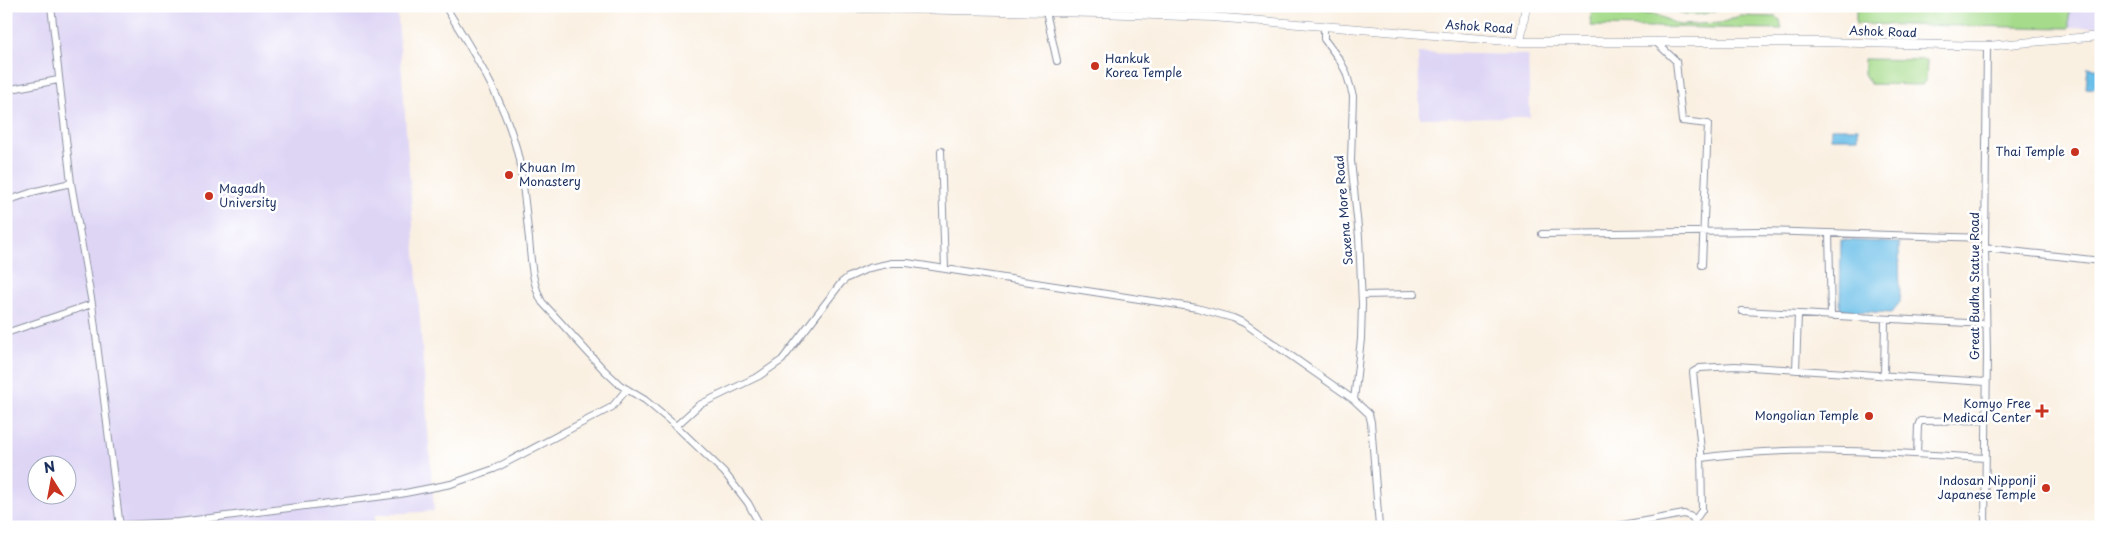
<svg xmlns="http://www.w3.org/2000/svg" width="2107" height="533" font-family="'Playpen Sans',sans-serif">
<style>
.built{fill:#ded5f5;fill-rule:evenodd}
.green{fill:#a6db8b;stroke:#608574}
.water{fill:#6cbfe8;stroke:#4477a3}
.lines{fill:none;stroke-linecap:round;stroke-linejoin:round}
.minor-casing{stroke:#8a90a0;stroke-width:8}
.tertiary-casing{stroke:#8a90a0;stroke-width:9}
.minor{stroke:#fff;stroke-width:6}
.tertiary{stroke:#fff;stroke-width:8}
.poi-dot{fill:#c8321e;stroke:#fff;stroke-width:2}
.labels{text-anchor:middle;stroke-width:5;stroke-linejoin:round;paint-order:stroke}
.street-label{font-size:12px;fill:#1b2f5e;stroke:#fff}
.poi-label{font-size:12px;fill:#1b2f5e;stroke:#fff;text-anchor:end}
</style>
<rect width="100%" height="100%" fill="#fff"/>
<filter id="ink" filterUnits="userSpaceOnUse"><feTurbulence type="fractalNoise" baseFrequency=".02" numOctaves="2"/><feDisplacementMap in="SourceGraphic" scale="10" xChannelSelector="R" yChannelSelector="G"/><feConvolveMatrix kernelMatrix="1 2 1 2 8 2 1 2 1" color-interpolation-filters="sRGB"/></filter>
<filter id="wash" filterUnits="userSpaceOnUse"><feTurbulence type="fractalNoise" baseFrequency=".0096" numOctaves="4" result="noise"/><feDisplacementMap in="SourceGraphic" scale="20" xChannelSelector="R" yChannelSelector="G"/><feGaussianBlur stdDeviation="1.12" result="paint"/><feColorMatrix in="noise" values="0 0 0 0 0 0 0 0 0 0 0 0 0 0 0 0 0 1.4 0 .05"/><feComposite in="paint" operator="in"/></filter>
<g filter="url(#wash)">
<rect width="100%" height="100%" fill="#faf0e2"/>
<path class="built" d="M6 6H397L434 511 375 515V527H6ZM38 466H68V496H38Z
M2069 6H2101V26L2069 28Z
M1418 53 1528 55 1530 117 1420 118Z"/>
<path class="green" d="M1672 6H1720L1719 9C1705 15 1687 18 1673 9Z
M1856 6H2069V28L1856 24Z
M1593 10 1657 15 1679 25 1721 23 1739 16 1776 17 1780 20 1782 29 1591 26 1590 19Z
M1864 59 1927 60 1926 79 1922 85 1870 84 1864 74Z"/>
<path class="water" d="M2088 67 2101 69 2100 89 2086 88Z
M1831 128H1858V138H1831Z
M1841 240 1899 243 1900 302 1891 313 1840 310Z"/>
</g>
<g filter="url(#ink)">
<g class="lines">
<g class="minor-casing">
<path id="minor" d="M51 6 71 183 92 304 120 527
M445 6C474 53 508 106 519 160 524 186 526 213 529 239 531 261 532 283 542 302L603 369 620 385 645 400 676 426 724 472 748 503 761 527
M1046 12 1057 61
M1324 27V39L1339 59 1346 72 1353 96 1351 161 1359 237 1362 304 1361 339 1354 400
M1656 42 1676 61 1682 121 1708 124 1702 265
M6 90 58 80
M941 151 945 269
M6 201 36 191 71 183
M1829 233 1831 316
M1542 234 1761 231 1985 238
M1985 248 2101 261
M1362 295 1415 294
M1742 311 1986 324
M6 333 92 304
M1796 370 1798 314
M1884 376 1885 319
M676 426 699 405 759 376 782 360 841 283 847 278 869 268 892 263H907L1197 308 1233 318 1244 323 1354 400 1369 414 1371 422 1379 527
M1917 454 1918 426 1920 421 1986 420
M1701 458C1796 444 1890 453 1985 458
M1695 520 1702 510 1701 450 1693 372 1700 368 1735 366 1986 382
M120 525 179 522 400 494 451 484 494 469 612 407 627 389
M1611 527 1684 514 1692 517 1698 527
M1985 527 1987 352 1985 248 1987 46"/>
</g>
<g class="tertiary-casing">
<path id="tertiary" d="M765 6 1098 13 1212 17 1520 42H1819L1987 46 2101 36
M1520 42 1526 6"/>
</g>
<use href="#minor" class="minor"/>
<use href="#tertiary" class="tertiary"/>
</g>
</g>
<g class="poi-dot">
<circle cx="1095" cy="66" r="5"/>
<circle cx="2075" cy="152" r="5"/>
<circle cx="509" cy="175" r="5"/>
<circle cx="209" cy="196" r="5"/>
<path d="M2039.5 403.5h5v5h5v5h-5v5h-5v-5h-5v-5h5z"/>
<circle cx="1869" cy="416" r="5"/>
<circle cx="2046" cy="488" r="5"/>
</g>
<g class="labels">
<g class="street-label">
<text transform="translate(1479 27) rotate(4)" y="4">Ashok Road</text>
<text transform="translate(1883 32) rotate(2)" y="4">Ashok Road</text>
<text transform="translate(1344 210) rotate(-95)" y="4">Saxena More Road</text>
<text transform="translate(1975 286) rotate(-90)" y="4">Great Budha Statue Road</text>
</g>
<g class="poi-label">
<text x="1105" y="63" text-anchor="start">Hankuk<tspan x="1105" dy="14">Korea Temple</tspan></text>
<text x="2065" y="156">Thai Temple</text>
<text x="519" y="172" text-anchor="start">Khuan Im<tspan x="519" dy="14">Monastery</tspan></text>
<text x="219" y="193" text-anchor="start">Magadh<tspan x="219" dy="14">University</tspan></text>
<text x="2031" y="408">Komyo Free<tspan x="2031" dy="14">Medical Center</tspan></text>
<text x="1859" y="420">Mongolian Temple</text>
<text x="2036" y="485">Indosan Nipponji<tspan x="2036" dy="14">Japanese Temple</tspan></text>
</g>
</g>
<rect width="2107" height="533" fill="none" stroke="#fff" stroke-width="25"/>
<g transform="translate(52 480) rotate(349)"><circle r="24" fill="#ffffff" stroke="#a4acbf"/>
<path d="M0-4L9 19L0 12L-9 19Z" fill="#c8321e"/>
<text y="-8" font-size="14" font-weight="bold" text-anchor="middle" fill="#1b2f5e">N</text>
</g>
</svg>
